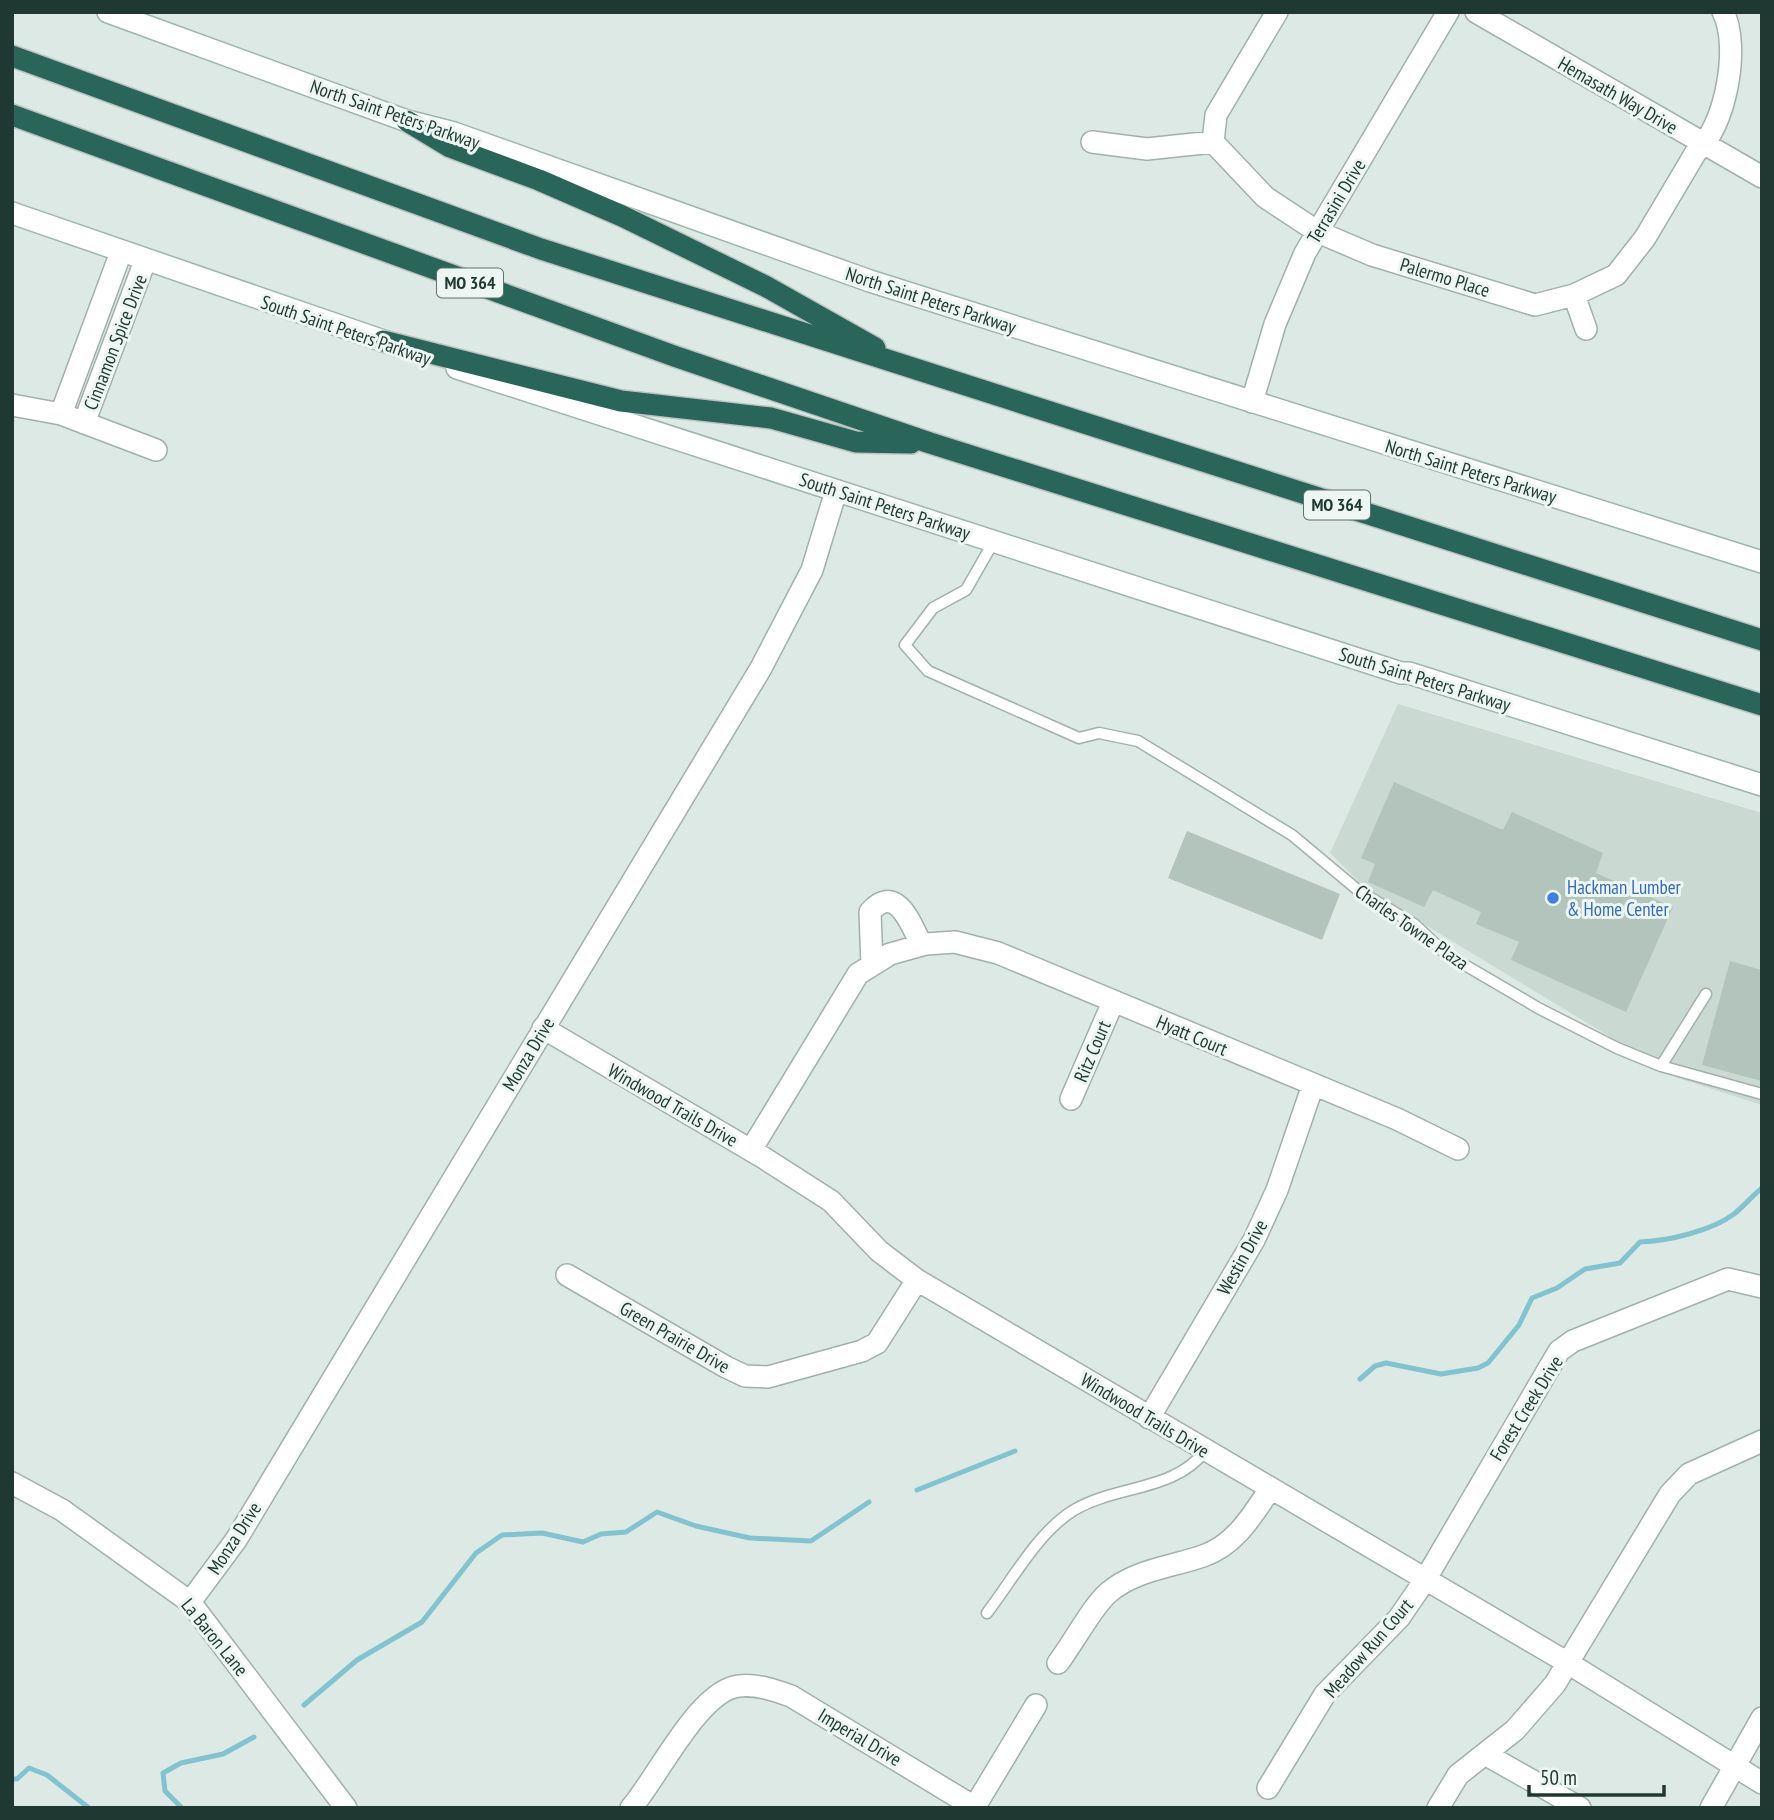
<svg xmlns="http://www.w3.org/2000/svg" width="1774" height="1820" font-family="'PT Sans Narrow',sans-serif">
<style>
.built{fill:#cbd9d3}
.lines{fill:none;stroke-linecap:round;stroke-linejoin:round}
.stream{stroke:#83c3d0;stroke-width:5}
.building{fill:#b3c4bd}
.service-casing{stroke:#a0b1ab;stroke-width:13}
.minor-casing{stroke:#a0b1ab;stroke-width:24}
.secondary-casing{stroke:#9cb5ad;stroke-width:24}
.motorway-casing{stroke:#bcc4c2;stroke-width:24}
.service{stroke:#fff;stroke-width:10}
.minor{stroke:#fff;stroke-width:21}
.secondary{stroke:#fff;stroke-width:21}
.motorway{stroke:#2a655a;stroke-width:21}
.shop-dot{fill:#3f7fe0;stroke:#edf6f2;stroke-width:2.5}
.labels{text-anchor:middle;stroke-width:6;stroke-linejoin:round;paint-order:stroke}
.shield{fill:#edf6f2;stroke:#5d726c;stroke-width:2}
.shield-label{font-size:18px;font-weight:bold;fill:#1f3932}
.street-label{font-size:19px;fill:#1f3932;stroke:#edf6f2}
.shop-label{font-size:19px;fill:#366cbe;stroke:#edf6f2;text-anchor:start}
</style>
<rect width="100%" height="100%" fill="#dde9e4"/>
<path class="built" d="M1398 704 1762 813V1105L1678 1078 1366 889 1330 853Z"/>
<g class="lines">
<path class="stream" d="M1360 1379 1375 1366 1386 1363 1441 1374 1478 1368 1488 1363 1519 1325 1532 1298 1557 1288 1585 1269 1620 1263 1640 1242C1668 1241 1711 1231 1734 1214 1743 1207 1752 1196 1762 1188
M917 1490 1015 1451
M304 1705 357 1660 422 1622 476 1553 502 1535 542 1533 583 1542 601 1534 626 1532 657 1512 696 1526 750 1538 811 1541 869 1502
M12 1779H17L29 1768 47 1775 89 1808
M182 1808 165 1791 163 1773 181 1763 223 1754 254 1737"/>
</g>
<path class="building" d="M1394 782 1503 830 1512 812 1603 853 1596 873 1673 907 1626 1012 1511 960 1519 942 1476 924 1481 912 1433 890 1424 907 1368 882 1375 864 1361 858Z
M1187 831 1340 894 1322 940 1168 878Z
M1730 961 1762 970V1081L1702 1065Z"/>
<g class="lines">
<g class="service-casing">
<path id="service" d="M994 541 966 590 933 608 905 645 928 671 1079 738 1099 733 1138 741 1292 835 1359 891 1414 924 1446 954 1540 1009 1617 1048 1661 1066 1706 994
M1661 1066 1762 1094
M987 1613C1013 1579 1038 1532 1074 1510 1116 1485 1175 1491 1205 1451"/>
</g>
<g class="minor-casing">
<path id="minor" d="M1277 12 1216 115 1213 142 1265 197 1318 232 1372 255 1535 305 1574 295 1616 275 1645 238 1696 152C1725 129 1741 46 1723 12
M1476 12 1762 177
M1092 142 1147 149 1213 142
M1574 295 1586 329
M1252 402 1275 324 1305 253 1448 12
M12 405 61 414 156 450
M61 414 121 252
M84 423 145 261
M872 965 870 912C896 882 911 924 921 944
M543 1028 764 1158 831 1201 879 1251 917 1280 1568 1663 1762 1783
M1071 1099 1113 1002
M751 1150 858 974 890 954 926 944 955 942 998 953 1397 1119 1458 1149
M567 1275 726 1367 745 1376 768 1377 862 1351 877 1343 917 1280
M1149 1418 1254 1240 1277 1190 1313 1085
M12 1483 62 1510 190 1602 346 1808
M190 1602 236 1540 761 668 812 570 836 491
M1058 1663C1072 1645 1092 1607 1108 1593 1134 1570 1172 1567 1203 1556 1235 1545 1252 1516 1270 1489
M1485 1754 1580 1808
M1268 1788 1325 1694 1399 1618 1425 1580 1559 1351 1573 1341 1728 1279 1762 1287
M631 1808C658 1777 699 1690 739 1686 757 1684 774 1690 791 1696L976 1808
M974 1808 1036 1705
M1438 1808 1458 1775 1515 1730 1555 1684 1670 1494 1689 1474 1762 1441
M1711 1808 1762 1718"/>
</g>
<g class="secondary-casing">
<path id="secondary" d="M108 12 407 121 454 133 870 281 1762 562
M12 213 401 347
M457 368 1401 673H1409L1762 785"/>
</g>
<g class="motorway-casing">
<path id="motorway" d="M12 56 541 249 1762 640
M12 115 674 356 930 443 1762 705
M407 121 450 147 539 180 622 216 765 286 875 348
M383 341 621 401 771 418 856 442 911 443"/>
</g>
<use href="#service" class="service"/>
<use href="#minor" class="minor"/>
<use href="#secondary" class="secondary"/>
<use href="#motorway" class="motorway"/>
</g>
<circle class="shop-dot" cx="1553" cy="898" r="7"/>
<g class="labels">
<g class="shield">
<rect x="437" y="268.5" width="66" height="29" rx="5"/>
<rect x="1304" y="490.5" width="66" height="29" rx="5"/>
</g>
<g class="shield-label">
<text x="470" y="289">MO 364</text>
<text x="1337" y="511">MO 364</text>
</g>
<g class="street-label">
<text transform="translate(1618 95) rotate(30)" y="7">Hemasath Way Drive</text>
<text transform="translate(395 114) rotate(19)" y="7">North Saint Peters Parkway</text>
<text transform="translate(1336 201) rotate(-59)" y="7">Terrasini Drive</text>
<text transform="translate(1445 277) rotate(17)" y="7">Palermo Place</text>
<text transform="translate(931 300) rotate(18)" y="7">North Saint Peters Parkway</text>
<text transform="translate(346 330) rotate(19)" y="7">South Saint Peters Parkway</text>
<text transform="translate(115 342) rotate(-69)" y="7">Cinnamon Spice Drive</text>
<text transform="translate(1471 471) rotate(17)" y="7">North Saint Peters Parkway</text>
<text transform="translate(885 506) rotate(18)" y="7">South Saint Peters Parkway</text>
<text transform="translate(1425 679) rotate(17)" y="7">South Saint Peters Parkway</text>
<text transform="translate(1412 927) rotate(35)" y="7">Charles Towne Plaza</text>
<text transform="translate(1192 1035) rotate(23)" y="7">Hyatt Court</text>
<text transform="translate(1092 1051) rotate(-67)" y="7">Ritz Court</text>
<text transform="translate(528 1054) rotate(-59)" y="7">Monza Drive</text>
<text transform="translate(673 1105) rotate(30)" y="7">Windwood Trails Drive</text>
<text transform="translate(1242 1257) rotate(-61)" y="7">Westin Drive</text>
<text transform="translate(675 1337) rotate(30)" y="7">Green Prairie Drive</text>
<text transform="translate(1526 1408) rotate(-58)" y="7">Forest Creek Drive</text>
<text transform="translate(1145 1415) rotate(31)" y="7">Windwood Trails Drive</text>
<text transform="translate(234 1538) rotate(-57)" y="7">Monza Drive</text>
<text transform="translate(215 1637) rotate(51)" y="7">La Baron Lane</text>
<text transform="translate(1368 1648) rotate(-49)" y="7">Meadow Run Court</text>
<text transform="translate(860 1737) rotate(31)" y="7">Imperial Drive</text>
</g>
<g class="shop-label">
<text x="1567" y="894">Hackman Lumber<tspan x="1567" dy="22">&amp; Home Center</tspan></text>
</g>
</g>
<rect width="1774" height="1820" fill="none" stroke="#1f3932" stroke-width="28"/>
<path d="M1529 1785v10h135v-10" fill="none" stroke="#1f3932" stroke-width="3.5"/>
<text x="1540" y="1785" font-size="21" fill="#1f3932" stroke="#edf6f2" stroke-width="5" paint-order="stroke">50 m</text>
</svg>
